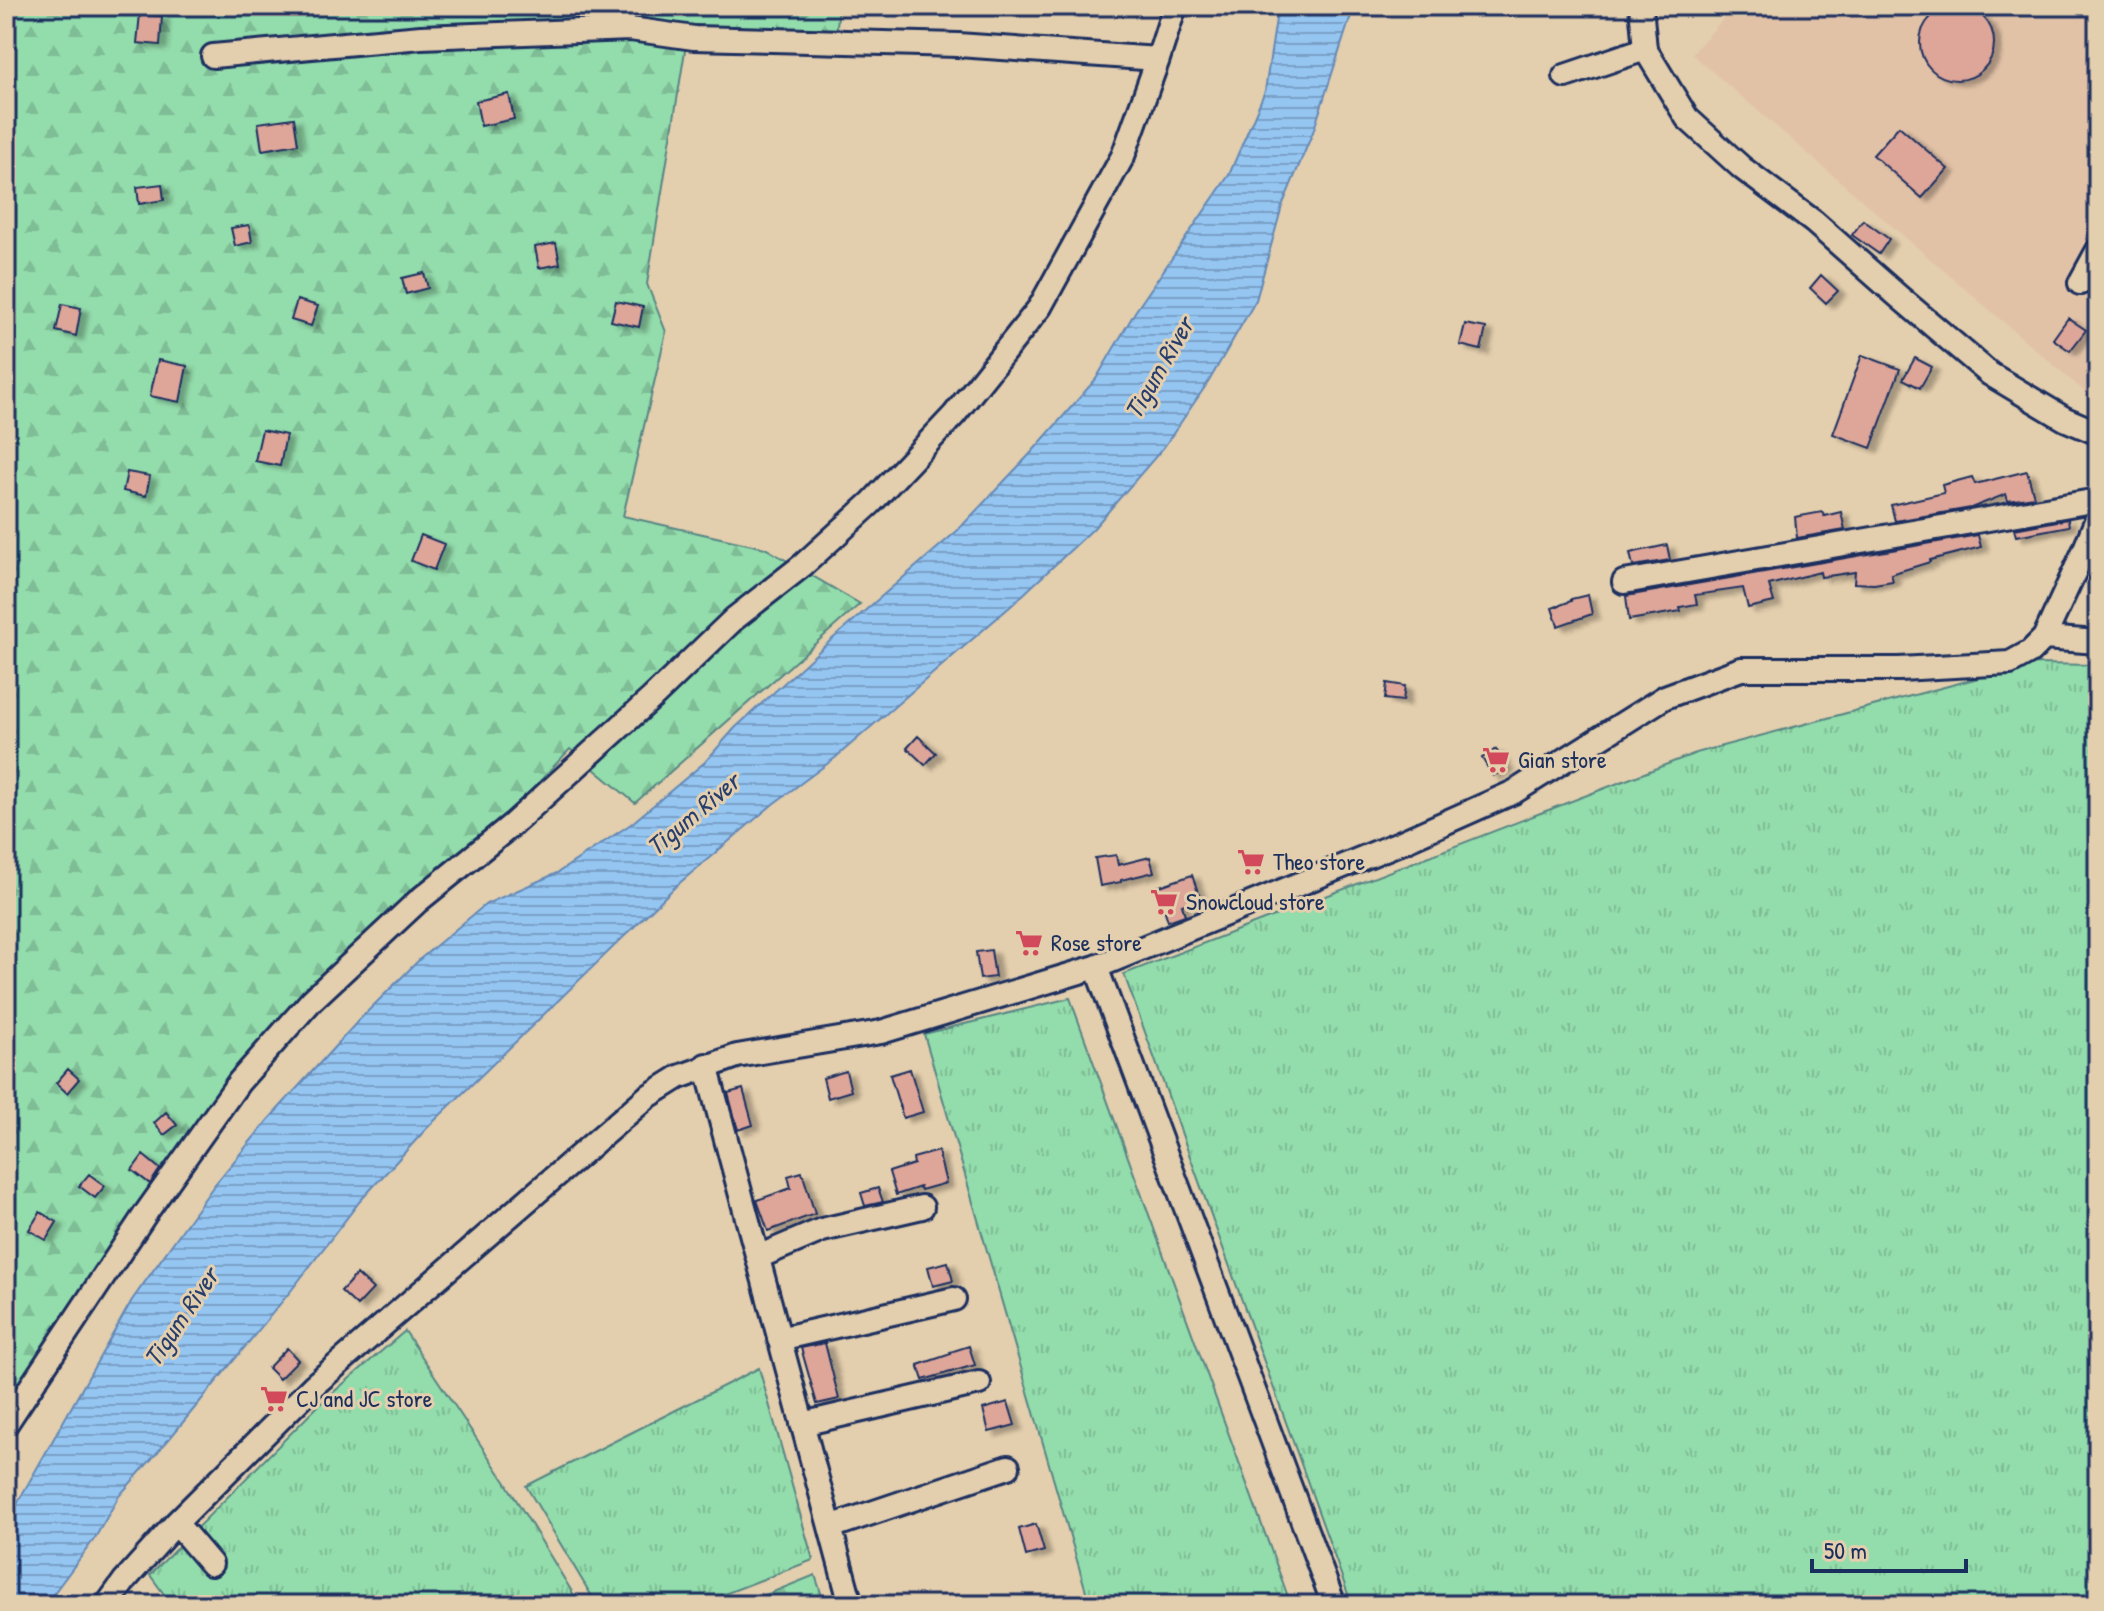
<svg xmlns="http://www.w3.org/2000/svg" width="2104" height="1611" font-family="'Patrick Hand',sans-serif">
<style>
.built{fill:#e2c2a7}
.grass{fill:url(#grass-tufts);stroke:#578684;stroke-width:2}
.forest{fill:url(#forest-firs);stroke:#578684;stroke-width:2}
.water{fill:url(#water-rules);stroke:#6489b6;stroke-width:2}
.building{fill:#dea599;stroke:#1b2f5e;stroke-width:2;filter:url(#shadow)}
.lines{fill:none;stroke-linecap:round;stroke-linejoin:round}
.minor-casing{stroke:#1b2f5e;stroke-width:28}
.minor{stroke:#e3cead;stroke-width:22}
.labels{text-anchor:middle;stroke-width:6;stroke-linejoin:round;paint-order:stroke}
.poi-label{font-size:24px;fill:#1b2f5e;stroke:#e3cead;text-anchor:start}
.water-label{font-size:26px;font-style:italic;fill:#273e6d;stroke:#e3cead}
</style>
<defs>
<pattern id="grass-tufts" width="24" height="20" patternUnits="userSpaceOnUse" patternTransform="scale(2)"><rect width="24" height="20" fill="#93dcab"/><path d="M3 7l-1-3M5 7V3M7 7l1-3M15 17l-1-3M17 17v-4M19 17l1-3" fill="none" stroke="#7ebd96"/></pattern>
<pattern id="forest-firs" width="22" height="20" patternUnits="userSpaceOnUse" patternTransform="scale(2)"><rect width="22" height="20" fill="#93dcab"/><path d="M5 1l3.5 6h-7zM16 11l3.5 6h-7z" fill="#7ebd96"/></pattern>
<pattern id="water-rules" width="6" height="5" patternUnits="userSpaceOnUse" patternTransform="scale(2)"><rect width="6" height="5" fill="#95c5f1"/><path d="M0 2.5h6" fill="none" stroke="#79a0c6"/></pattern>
<filter id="shadow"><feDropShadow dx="7" dy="4" stdDeviation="2" flood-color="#0004"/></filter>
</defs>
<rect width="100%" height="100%" fill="#e3cead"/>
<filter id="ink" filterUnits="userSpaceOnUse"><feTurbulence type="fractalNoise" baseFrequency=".0125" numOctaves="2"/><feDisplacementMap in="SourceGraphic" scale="16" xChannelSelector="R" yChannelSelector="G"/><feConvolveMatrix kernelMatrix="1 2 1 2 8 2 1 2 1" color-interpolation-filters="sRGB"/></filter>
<g filter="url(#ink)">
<path class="built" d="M1735 6H2098V403L1692 54Z"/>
<path class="grass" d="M2031 664 2098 665V1605H1352L1124 974 1696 753Z
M1070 998 1291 1605H1090L924 1034Z
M405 1331 506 1483 580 1605H172L150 1575 322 1402Z
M759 1368 813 1560 696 1605H597L526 1486Z"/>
<path class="forest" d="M6 6H839L836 36 689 26 647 284 666 332 623 516 765 548 860 604 635 803 570 749 507 816 236 1074 12 1394 6 1389Z
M815 1575 825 1605H741Z"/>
<path class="water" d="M1278 6H1354L1313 132 1282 206 1256 300 1209 381 1164 447 1093 529 1012 605 835 758 773 804 676 886 428 1127 360 1201 290 1292 170 1438 119 1496 95 1538 45 1605H6V1523L132 1300 215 1184 269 1119 359 1020 420 959 486 904 557 873 631 824 705 762 735 728 830 641 957 531 1031 453 1096 379 1135 312 1229 175 1265 91Z"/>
<path class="building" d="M1920 43a37 37 0 1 1 74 0a37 37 0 1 1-74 0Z
M140 14 162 16 160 45 137 43Z
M509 94 514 119 481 126 476 101Z
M294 118 298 144 262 150 258 123Z
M1899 126 1948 169 1922 198 1873 155Z
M162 184 164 200 139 204 137 187Z
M1863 220 1889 239 1879 254 1852 235Z
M249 225 252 242 235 246 231 228Z
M556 243 560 264 539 268 535 247Z
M424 273 428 288 406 294 402 278Z
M1821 275 1838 291 1826 303 1810 288Z
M297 300 318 306 311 326 291 320Z
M616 301 643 307 639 327 611 321Z
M62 304 81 308 76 336 56 331Z
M2068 318 2086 330 2070 351 2053 339Z
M1465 324 1486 328 1481 350 1460 345Z
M1862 355 1900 369 1871 448 1833 434Z
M1915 358 1932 367 1920 388 1903 379Z
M158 360 187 366 180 402 150 396Z
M262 430 286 435 280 466 255 461Z
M2027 471 2034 497 2008 501 2006 494 1971 508 1895 521 1891 505 1944 493 1942 485 1972 477 1975 484Z
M127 472 150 476 146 496 123 491Z
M1822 512 1824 516 1841 512 1845 530 1797 538 1795 517Z
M2068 519 2069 526 2016 536 2014 529Z
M421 535 444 544 434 570 411 561Z
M1978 535 1981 547 1930 560V562L1891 574 1893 581 1874 584 1854 583 1855 572 1821 577 1820 572 1769 585 1774 602 1748 608 1743 588 1695 595 1697 604 1680 607 1681 611 1629 620 1626 596Z
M1667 545 1670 560 1633 566 1630 553Z
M1588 595 1592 614 1558 626 1552 608 1571 601V599Z
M1387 683 1405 686 1403 701 1385 699Z
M918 736 936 753 925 765 907 748Z
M1496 749 1507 768 1493 776 1482 758Z
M1116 855 1118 865 1150 857 1154 872 1121 880V882L1100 886 1095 858Z
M1192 875 1200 898 1182 905 1185 915 1168 921 1157 887Z
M991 950 995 977 980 979 976 952Z
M68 1069 79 1079 67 1093 56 1083Z
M910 1069 923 1112 903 1118 890 1075Z
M846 1071 851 1091 828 1098 823 1078Z
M743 1089 753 1125 738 1130 728 1093Z
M166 1112 177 1125 164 1135 154 1123Z
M938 1151 946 1183 921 1190 920 1187 896 1195 889 1172 914 1164 913 1158Z
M143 1155 160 1169 150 1184 132 1170Z
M802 1172 815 1214 768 1231 757 1200 791 1188 788 1176Z
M89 1174 105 1186 95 1198 79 1186Z
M878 1188 883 1202 865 1206 861 1193Z
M40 1212 57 1222 46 1240 29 1230Z
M948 1262 953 1281 933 1286 928 1267Z
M357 1274 373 1289 357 1306 341 1291Z
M825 1343 839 1399 817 1404 801 1348Z
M969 1346 975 1365 923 1380 918 1365 951 1354 950 1352Z
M287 1348 298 1360 279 1379 268 1368Z
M1008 1402 1015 1425 989 1432 983 1409Z
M1036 1524 1044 1551 1026 1556 1019 1529Z"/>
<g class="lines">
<g class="minor-casing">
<path id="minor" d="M1641 6 1645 49 1687 118 1742 168 1814 222 1898 296 1990 374 2065 419 2098 433
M213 56 421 37 630 29 694 38 958 45 1158 59
M1565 76 1645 49
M2080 283 2098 250
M1624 582 2098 500
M2044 638 2098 642
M1096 967 1334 1605
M706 1065 851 1605
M758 1257 822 1230 922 1207
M779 1339 954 1299
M6 1424 148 1210 239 1082 312 1000 418 901 513 824 652 698 734 619 803 565 871 503 954 415 1040 307 1123 156 1158 59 1175 6
M802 1424 979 1383
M176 1523 211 1564
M830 1527 1008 1467
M107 1605 125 1580 176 1523 314 1385 647 1097 679 1077 737 1056 881 1032 1096 967 1397 844 1514 792 1665 697 1741 669H1899L2010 663 2030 652 2044 638 2085 549 2098 516"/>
</g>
<use href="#minor" class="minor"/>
</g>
</g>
<defs>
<g id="supermarket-bare" transform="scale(2.16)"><path d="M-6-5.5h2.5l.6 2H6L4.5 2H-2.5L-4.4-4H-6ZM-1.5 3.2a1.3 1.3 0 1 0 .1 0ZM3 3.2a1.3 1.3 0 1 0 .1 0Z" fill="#d1495b" stroke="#e3cead" stroke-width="2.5" paint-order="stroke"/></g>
</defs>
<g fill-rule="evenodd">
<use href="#supermarket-bare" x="1496" y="760"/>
<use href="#supermarket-bare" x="1251" y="862"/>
<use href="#supermarket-bare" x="1164" y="902"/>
<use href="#supermarket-bare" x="1029" y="943"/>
<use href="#supermarket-bare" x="274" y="1399"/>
</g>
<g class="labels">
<g class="poi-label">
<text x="1518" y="768">Gian store</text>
<text x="1273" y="870">Theo store</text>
<text x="1186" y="910">Snowcloud store</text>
<text x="1051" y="951">Rose store</text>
<text x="296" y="1407">CJ and JC store</text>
</g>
<g class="water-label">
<text transform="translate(1159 368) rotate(-60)" y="9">Tigum River</text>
<text transform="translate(693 814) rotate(-40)" y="9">Tigum River</text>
<text transform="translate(181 1317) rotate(-56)" y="9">Tigum River</text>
</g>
</g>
<rect width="2104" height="1611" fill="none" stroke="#e3cead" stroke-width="32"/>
<rect x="16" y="16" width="2072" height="1579" fill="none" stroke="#1b2f5e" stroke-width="3" filter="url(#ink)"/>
<path d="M1812 1559v12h154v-12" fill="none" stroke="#1b2f5e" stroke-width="4"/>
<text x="1824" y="1559" font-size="24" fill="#1b2f5e" stroke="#e3cead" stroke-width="6" paint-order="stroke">50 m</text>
</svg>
